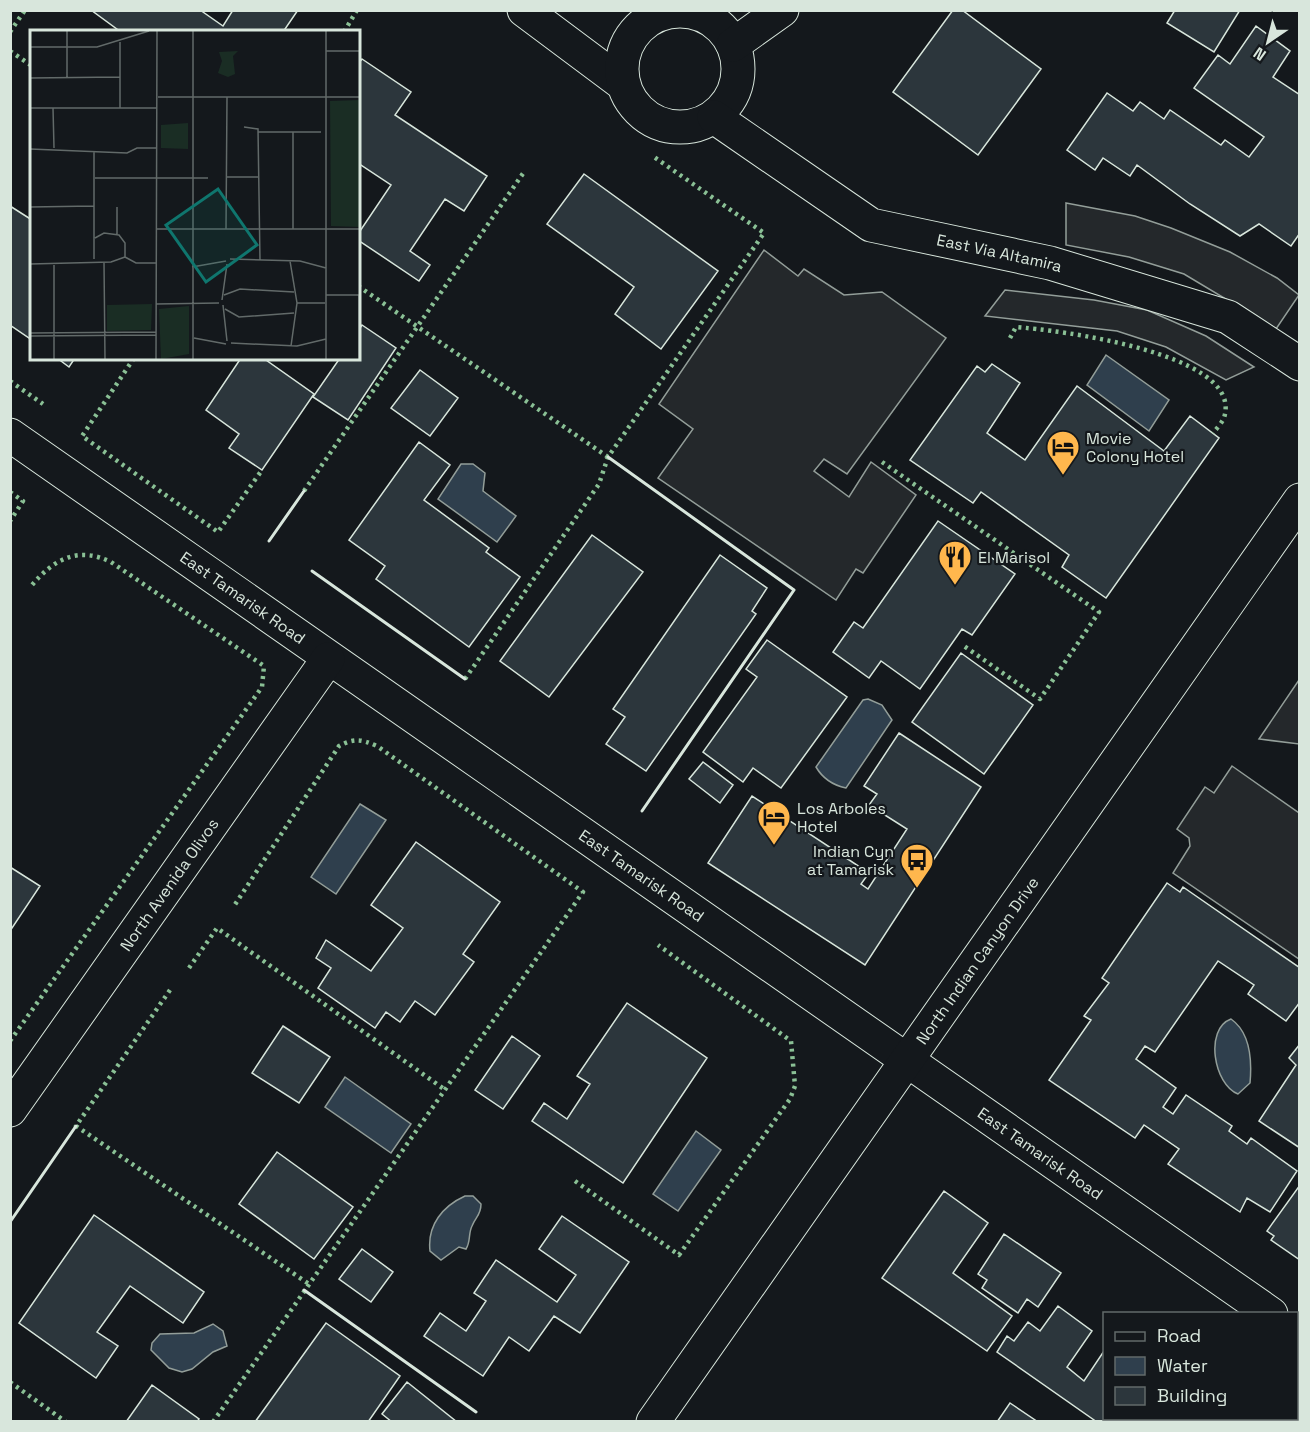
<svg xmlns="http://www.w3.org/2000/svg" width="1310" height="1432" font-family="'Space Grotesk',sans-serif">
<style>
.parking{fill:#24282b;stroke:#939e99;stroke-width:1.5}
.water{fill:#2f3f4d;stroke:#939e99;stroke-width:1.5}
.building{fill:#2c363c;stroke:#d8e6dc;stroke-width:1.5}
.lines{fill:none;stroke-linecap:round;stroke-linejoin:round}
.street-casing{stroke:#d8e6dc;stroke-width:35}
.secondary-casing{stroke:#d8e6dc;stroke-width:35}
.street{stroke:#14181c;stroke-width:33}
.secondary{stroke:#14181c;stroke-width:33}
.hedge{stroke:#8ac095;stroke-width:4.5;stroke-dasharray:3 4.5;stroke-linecap:butt}
.wall{stroke:#d8e6dc;stroke-width:3}
.labels{text-anchor:middle;stroke-width:4.5;stroke-linejoin:round;paint-order:stroke}
.street-label{font-size:16px;fill:#d8e6dc;stroke:#14181c}
.poi-label{font-size:16px;fill:#d8e6dc;stroke:#14181c;text-anchor:start}
.inset-road{fill:none;stroke:#626a69;stroke-width:1.5}
.view{fill:#0f766e;fill-opacity:0.15;stroke:#0f766e;stroke-width:3}
.inset-edge{fill:none;stroke:#d8e6dc;stroke-width:3}
</style>
<rect width="100%" height="100%" fill="#14181c"/>
<path class="parking" d="M1066 203 1135 216 1171 228 1230 252 1277 278 1299 295 1276 329 1184 274 1129 257 1066 245Z
M764 250 798 276 804 269 844 295 882 292 946 338 847 474 824 459 814 471 849 497 871 462 916 495 863 573 856 569 836 600 658 478 693 429 659 404Z
M1005 290 1094 300 1147 310 1206 336 1254 367 1226 380 1166 347 1117 331 985 316Z
M1299 680V744L1259 739Z
M1232 766 1299 813V959L1173 873 1190 846 1189 838 1177 829 1205 787 1214 793Z"/>
<path class="water" d="M1106 355 1169 400 1149 431 1087 385Z
M461 464H473L485 473 483 491 516 516 497 542 438 499Z
M868 699 882 705 892 720 846 788C832 785 823 779 816 767L863 700Z
M360 804 386 820 336 894 311 877Z
M1231 1019C1251 1033 1252 1061 1250 1083L1238 1094C1214 1085 1204 1029 1231 1019Z
M345 1077 411 1124 391 1153 325 1107Z
M696 1131 721 1150 678 1211 653 1194Z
M465 1196H473L481 1204C481 1215 476 1216 472 1226 468 1234 471 1241 466 1249L459 1247 441 1260 430 1251C427 1225 443 1206 465 1196Z
M213 1324 223 1331 227 1346 213 1352 192 1369 182 1372 169 1368 151 1350 152 1343 160 1334 194 1333Z"/>
<path class="building" d="M91 10H200L223 26 233 10H298L283 32H121Z
M953 10H962L1041 69 978 155 893 92Z
M1175 10H1240L1214 52 1167 23Z
M1256 26 1290 51 1273 77 1300 95V233L1291 246 1259 224 1240 236 1190 204 1137 165 1130 176 1103 158 1095 170 1067 150 1107 93 1133 111 1140 102 1164 119 1170 110 1221 145 1225 140 1249 157 1264 137 1194 88 1218 55 1230 64Z
M362 59 411 92 395 115 487 176 464 211 445 199 410 251 430 265 419 281 358 240V234L391 185 358 163V64Z
M584 174 718 271 661 349 615 314 634 287 547 224Z
M10 206 32 220V340L10 325Z
M362 325 396 348 348 420 313 397 340 358H358V331Z
M57 358H75L69 367Z
M241 358H263L314 394 262 470 229 448 239 434 206 410Z
M992 364 1020 383 987 433 1025 460 1077 386 1164 451 1190 416 1219 438 1106 598 1062 567 1069 555 981 492 973 503 910 460 977 366 985 372Z
M420 370 458 398 430 436 391 408Z
M419 442 450 465 424 500 489 548 486 552 520 577 469 647 376 579 385 566 349 540Z
M938 521 1015 574 972 635 962 629 920 689 881 661 869 678 833 652 854 622 863 628Z
M592 535 643 572 549 697 500 661Z
M720 555 767 588 752 611 756 614 646 771 606 744 625 717 613 709Z
M767 640 847 697 781 788 753 768 743 782 703 752 757 677 746 669Z
M961 653 1033 705 984 774 912 722Z
M899 733 981 787 865 965 708 863 752 796 869 873 861 884 868 889 907 829 869 805 877 794 864 786Z
M703 762 733 785 720 803 689 779Z
M416 842 500 902 463 954 474 962 435 1015 415 1001 400 1022 386 1012 375 1028 318 988 331 968 316 958 326 940 371 971 403 928 371 905Z
M10 867 40 886 10 931Z
M1167 883 1180 892 1183 887 1300 968V1002L1286 1021 1248 994 1254 985 1218 961 1155 1052 1145 1046 1136 1059 1176 1088 1163 1107 1173 1114 1186 1095 1232 1126 1229 1131 1247 1144 1251 1138 1297 1171 1270 1212 1247 1198 1240 1212 1168 1164 1179 1149 1144 1125 1135 1138 1049 1080 1091 1020 1084 1016 1109 983 1102 978Z
M627 1003 707 1058 623 1183 532 1121 544 1103 567 1119 590 1084 577 1076Z
M283 1026 330 1057 299 1103 252 1073Z
M512 1036 540 1056 503 1109 475 1090Z
M1300 1044V1148L1259 1121 1296 1065 1289 1058Z
M277 1152 353 1207 314 1259 239 1204Z
M1300 1185V1260L1271 1240 1274 1236 1267 1231Z
M944 1191 988 1223 953 1273 1012 1316 987 1351 882 1278Z
M94 1215 204 1292 183 1323 130 1286 97 1332 118 1346 96 1378 19 1323Z
M562 1216 629 1262 580 1333 554 1316 529 1351 509 1337 483 1376 424 1336 440 1313 466 1331 486 1301 474 1293 496 1260 557 1302 576 1275 539 1249Z
M1004 1234 1061 1273 1038 1307 1027 1299 1018 1313 982 1288 987 1280 978 1274Z
M362 1249 393 1272 371 1302 339 1279Z
M1058 1306 1092 1331 1067 1367 1084 1381 1104 1351V1418H1115L1113 1422H1097L997 1352 1007 1336 1014 1341 1028 1322 1040 1331Z
M326 1323 400 1376 368 1422H255Z
M407 1382 457 1422H392L382 1414Z
M152 1385 199 1419 197 1422H126Z
M1010 1403 1038 1422H997Z
M1296 1416 1300 1422H1124L1126 1418H1296Z"/>
<g class="lines">
<g class="street-casing">
<g id="street">
<path d="M524 10 623 84"/>
<circle cx="680" cy="69" r="58"/>
<path d="M733 45 782 10"/>
<path id="s1" d="M714 117 871 225 1050 263 1228 317 1300 364"/>
<path id="s2" d="M10 435 1271 1314"/>
<path id="s3" d="M10 1110 328 659"/>
<path d="M1296 1331 1300 1333"/>
</g>
</g>
<g class="secondary-casing">
<g id="secondary">
<path id="s4" d="M653 1422 1300 500"/>
</g>
</g>
<use href="#street" class="street"/>
<use href="#secondary" class="secondary"/>
<path class="hedge" d="M10 32 25 10
M344 32 357 10
M10 51 32 66
M358 286 608 457
M1010 338 1016 327C1056 330 1238 352 1225 414 1224 421 1217 428 1213 433
M134 358 82 436 218 532 262 470
M10 381 43 404
M882 462 1099 612 1040 699 964 646
M304 491 524 172
M10 492 23 501 10 521
M465 679 599 484 608 457 764 233 654 157
M189 968 217 928 444 1089
M170 990 76 1126 309 1284
M10 1041 262 687 264 666 111 562C78 546 54 559 32 585
M575 1181 679 1255 790 1099 795 1086 791 1041 658 945
M10 1382 66 1422
M213 1422 583 892 377 746C361 739 354 738 339 746L234 906"/>
<path class="wall" d="M608 457 794 590 642 811
M269 541 304 491
M312 571 465 679
M10 1222 76 1126
M304 1290 476 1412"/>
</g>
<defs>
<g id="hotel-pin" transform="scale(1.725)"><path d="M0 17L-7.5 6A9.5 9.5 0 1 1 7.5 6Z" fill="#ffb74d" stroke="#14181c"/><path d="M-6-4.5h1.5V1H6V5H4.5V3h-9V5H-6ZM-4 0a1.8 1.8 0 1 1 3.6 0ZM.5 0V-2.5h3Q6-2.5 6 0Z" fill="#111"/></g>
<g id="restaurant-pin" transform="scale(1.725)"><path d="M0 17L-7.5 6A9.5 9.5 0 1 1 7.5 6Z" fill="#ffb74d" stroke="#14181c"/><path d="M-5-6h1v4h1v-4h1v4h1v-4h1v5L-1.5 .5V6h-2V.5L-5-1ZM5-6V6H3V1.5H1.5Q1.5-4 5-6Z" fill="#111"/></g>
<g id="bus-pin" transform="scale(1.725)"><path d="M0 17L-7.5 6A9.5 9.5 0 1 1 7.5 6Z" fill="#ffb74d" stroke="#14181c"/><path d="M-5-6H5V4H4V6H2V4H-2V6H-4V4H-5ZM-3.5-4V0h7V-4ZM-3.5 1.2v1.5H-2V1.2ZM2 1.2v1.5H3.5V1.2Z" fill="#111"/></g>
</defs>
<g fill-rule="evenodd">
<use href="#hotel-pin" x="1063" y="447"/>
<use href="#restaurant-pin" x="955" y="557"/>
<use href="#hotel-pin" x="774" y="817"/>
<use href="#bus-pin" x="917" y="860"/>
</g>
<g class="labels">
<g class="street-label">
<text dy="6" stroke="none"><textPath href="#s1" startOffset="322">East Via Altamira</textPath></text>
<text dy="6" stroke="none"><textPath href="#s2" startOffset="284">East Tamarisk Road</textPath></text>
<text dy="6" stroke="none"><textPath href="#s2" startOffset="770">East Tamarisk Road</textPath></text>
<text dy="6" stroke="none"><textPath href="#s3" startOffset="276">North Avenida Olivos</textPath></text>
<text dy="6" stroke="none"><textPath href="#s4" startOffset="564">North Indian Canyon Drive</textPath></text>
<text dy="6" stroke="none"><textPath href="#s2" startOffset="1256">East Tamarisk Road</textPath></text>
</g>
<g class="poi-label">
<text x="1086" y="444">Movie<tspan x="1086" dy="18">Colony Hotel</tspan></text>
<text x="978" y="563">El Marisol</text>
<text x="797" y="814">Los Arboles<tspan x="797" dy="18">Hotel</tspan></text>
<text x="894" y="857" text-anchor="end">Indian Cyn<tspan x="894" dy="18">at Tamarisk</tspan></text>
</g>
</g>
<g transform="translate(30 30)">
<rect width="330" height="330" fill="#14181c"/>
<path d="M208 21 203 26 205 44 198 47 188 43 192 31 189 22ZM330 70V197L301 196 300 71ZM158 93V119L131 118V95ZM122 274 121 300 77 301V275ZM159 276V324L131 329 129 279Z" fill="#1a2d24"/>
<path class="inset-road" d="M37 1V48M90 12V78M0 17H67L119 1M296 21H330M0 48 90 47M128 67H330M0 78H127M23 78 24 118M214 97 228 99 230 230M228 102H291M0 119 97 123 107 118H127M196 147H228M65 148H178M0 177 64 176M87 177V205M127 199H330M196 199 197 67M263 199V102M65 208 74 203 89 205 95 213V227M95 227 106 233H127M64 229V122M200 229 270 231 296 238M260 231 267 273 261 316M74 232 75 329M0 234 81 232 95 227M162 237 196 231M194 265 210 259 264 262M296 265H330M329 265V329M192 270 197 234M267 273H295M126 274 189 273M193 275 197 311M195 279 209 287 264 283M0 303 126 302M0 306 126 305M164 308 196 314M201 313 267 316 296 309M24 329V235M126 329 127 1M163 329V1M296 329V1"/>
<path class="view" d="M188 159 227 215 176 252 136 195Z"/>
<rect width="330" height="330" class="inset-edge"/>
</g>
<rect width="1310" height="1432" fill="none" stroke="#d8e6dc" stroke-width="24"/>
<rect x="1103" y="1312" width="195" height="108" fill="#14181c" stroke="#626a69" stroke-width="1.5"/>
<rect x="1115" y="1332" width="30" height="9" fill="#14181c" stroke="#626a69" stroke-width="1.5"/>
<text x="1157" y="1342" font-size="18" fill="#d8e6dc">Road</text>
<rect x="1115" y="1357" width="30" height="18" fill="#2f3f4d" stroke="#626a69" stroke-width="1.5"/>
<text x="1157" y="1372" font-size="18" fill="#d8e6dc">Water</text>
<rect x="1115" y="1387" width="30" height="18" fill="#2c363c" stroke="#626a69" stroke-width="1.5"/>
<text x="1157" y="1402" font-size="18" fill="#d8e6dc">Building</text>
<g transform="translate(1268 42) rotate(215)" stroke="#14181c" stroke-width="4.5" paint-order="stroke">
<path d="M0-4.5L10 22L0 15L-10 22Z" fill="#d8e6dc"/>
<text y="-9" font-size="16" font-weight="bold" text-anchor="middle" fill="#d8e6dc">N</text>
</g>
</svg>
